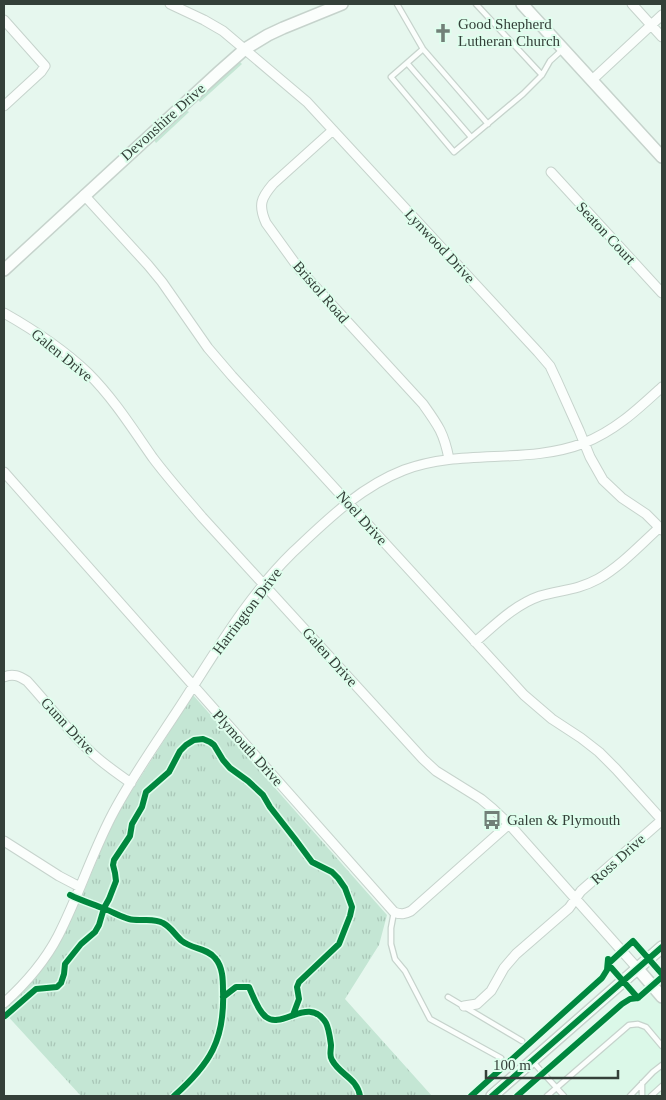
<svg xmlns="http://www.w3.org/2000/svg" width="666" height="1100" font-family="'Times New Roman',serif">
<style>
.built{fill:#dbf8e8}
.grass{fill:#c4e6d4}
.park{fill:url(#park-tufts)}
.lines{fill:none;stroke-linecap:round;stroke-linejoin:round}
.lane-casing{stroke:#c6d3cc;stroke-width:7}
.street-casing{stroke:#c6d3cc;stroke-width:11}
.secondary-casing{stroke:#c6d3cc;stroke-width:14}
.lane{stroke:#fbfefc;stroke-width:4.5}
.street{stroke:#fbfefc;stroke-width:9}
.secondary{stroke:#fbfefc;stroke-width:11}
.cycleway-casing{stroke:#dffeed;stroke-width:9}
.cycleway{stroke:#00873e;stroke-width:6}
.labels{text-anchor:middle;stroke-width:4;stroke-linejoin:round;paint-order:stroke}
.poi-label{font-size:15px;fill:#344039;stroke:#dffeed;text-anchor:start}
.street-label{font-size:15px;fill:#344039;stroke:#dffeed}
</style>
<defs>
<pattern id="park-tufts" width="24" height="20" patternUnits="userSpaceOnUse" patternTransform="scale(1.25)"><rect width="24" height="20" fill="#c4e6d4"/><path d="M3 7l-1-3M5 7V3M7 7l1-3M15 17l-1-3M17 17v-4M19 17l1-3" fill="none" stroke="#a9c6b7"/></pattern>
</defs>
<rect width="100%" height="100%" fill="#e6f7ee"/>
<path class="built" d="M662 969V1096H518Z"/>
<path class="grass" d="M239 61 242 64 200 102 197 98Z
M185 110 189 112 156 143 154 140Z"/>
<path class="park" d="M193 695 387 915 379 945 345 999 432 1096H81L4 1012V1010L31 982 51 956 61 940 84 891 107 836 122 806Z"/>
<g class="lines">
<g class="lane-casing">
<path id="lane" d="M397 4 423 49 488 124
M476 4 542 75
M423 49 391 77 454 152 523 94 542 75 550 61 562 50
M407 63 471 137
M394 912 391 928V944L395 959 405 971 430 1019 501 1058
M448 997 522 1041
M533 1062 564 1096
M547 1096 629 1025 638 1024 646 1027 662 1046
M630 1096 653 1072 662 1065
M642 1096V1083
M651 1096 662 1086"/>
</g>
<g class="street-casing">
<path id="street" d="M170 4 204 20 223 31 307 102 538 352 550 366 557 381 579 430 590 457 603 480 622 498 646 514 662 530
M632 4 662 37
M4 20 45 66 41 72 4 106
M592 80 662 15
M333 130 273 184C261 198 258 205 266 223L300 270 423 404C438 425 444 433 449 459
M551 172 662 293
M84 195 148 265 162 282 208 348 232 376 524 695 552 719 581 738 599 752 616 769 662 820
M4 313C34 330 63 349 88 373 114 399 132 428 153 458 168 478 185 497 202 517L423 759 436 771 481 799 493 809 509 824 638 969
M4 472 394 912C401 915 405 914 411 911L509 824
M475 642C495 625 514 605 540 596 561 590 578 590 598 579 621 566 641 544 660 527
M4 677C13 673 19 676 27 681 49 705 69 732 93 754 105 765 118 774 131 783
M4 841 59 876 80 887
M4 1003C25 984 45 961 58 936 78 897 91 856 111 817 132 776 160 738 185 699 218 648 249 595 293 552 327 520 360 487 404 470 462 448 527 465 584 443 615 431 638 409 662 387
M464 1006 477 1004 491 991 504 968 516 954 569 908 581 891 662 820"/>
</g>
<g class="secondary-casing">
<path id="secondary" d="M522 4 662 157
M4 270 219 72 245 49 268 35 283 28 342 4
M638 969 662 997
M492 1096 662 947"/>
</g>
<use href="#lane" class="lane"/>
<use href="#street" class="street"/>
<use href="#secondary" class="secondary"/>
<g class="cycleway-casing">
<path id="cycleway" d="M70 895C82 901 93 904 105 909 113 912 121 917 129 919 140 922 153 917 163 923 171 927 175 935 182 941 192 949 207 948 215 958 223 967 223 980 223 991 225 1040 210 1064 174 1096
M662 974 633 941 608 964 638 998 662 977
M223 997 236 987H249C253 996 258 1011 266 1017 282 1030 309 995 326 1023 329 1029 330 1038 331 1045 331 1051 329 1056 332 1060 340 1075 357 1078 360 1096
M5 1016 36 989 57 987 61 983 64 974 65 964 81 944 95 932 99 925 104 908 109 899 116 881 115 873 113 865 114 860 130 836 132 824 142 807 146 792 169 772 180 751 186 745 194 740 203 739 210 742 214 745 223 760 230 768 248 781 263 795 270 807 295 839 312 862 332 872 338 878 345 888 352 907 350 916 339 944 299 982 297 987 299 999 293 1015
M471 1096 602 978 607 970 608 959
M492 1096 662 947
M517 1096 622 1004 630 999 638 998"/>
</g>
<use href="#cycleway" class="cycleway"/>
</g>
<defs>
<g id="church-bare" transform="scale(1.5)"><path d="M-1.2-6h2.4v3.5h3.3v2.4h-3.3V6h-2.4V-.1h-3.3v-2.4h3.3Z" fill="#728078" stroke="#dffeed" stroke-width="2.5" paint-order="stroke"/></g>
<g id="bus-bare" transform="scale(1.5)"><path d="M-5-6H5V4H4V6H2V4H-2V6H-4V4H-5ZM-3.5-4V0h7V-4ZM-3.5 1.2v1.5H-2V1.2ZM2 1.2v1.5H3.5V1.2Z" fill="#728078" stroke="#dffeed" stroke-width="2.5" paint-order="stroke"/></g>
</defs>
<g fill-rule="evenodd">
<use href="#church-bare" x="443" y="33"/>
<use href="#bus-bare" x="492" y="820"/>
</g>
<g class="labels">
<g class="poi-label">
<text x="458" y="29">Good Shepherd<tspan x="458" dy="17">Lutheran Church</tspan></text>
<text x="507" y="825">Galen &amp; Plymouth</text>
</g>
<g class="street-label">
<text transform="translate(163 122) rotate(-42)" y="5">Devonshire Drive</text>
<text transform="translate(606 233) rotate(47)" y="5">Seaton Court</text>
<text transform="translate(440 246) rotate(47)" y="5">Lynwood Drive</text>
<text transform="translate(321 292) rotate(49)" y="5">Bristol Road</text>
<text transform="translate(62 355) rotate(39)" y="5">Galen Drive</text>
<text transform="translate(362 518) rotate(48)" y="5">Noel Drive</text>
<text transform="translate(247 611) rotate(-53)" y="5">Harrington Drive</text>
<text transform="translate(330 657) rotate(48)" y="5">Galen Drive</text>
<text transform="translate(68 726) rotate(47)" y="5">Gunn Drive</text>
<text transform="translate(248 748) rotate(48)" y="5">Plymouth Drive</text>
<text transform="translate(618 859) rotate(-42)" y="5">Ross Drive</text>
</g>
</g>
<rect width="666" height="1100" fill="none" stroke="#344039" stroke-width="10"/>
<path d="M486 1070v8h132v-8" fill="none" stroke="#344039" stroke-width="2.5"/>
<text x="493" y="1070" font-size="15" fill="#344039" stroke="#dffeed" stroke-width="4" paint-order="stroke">100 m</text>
</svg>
